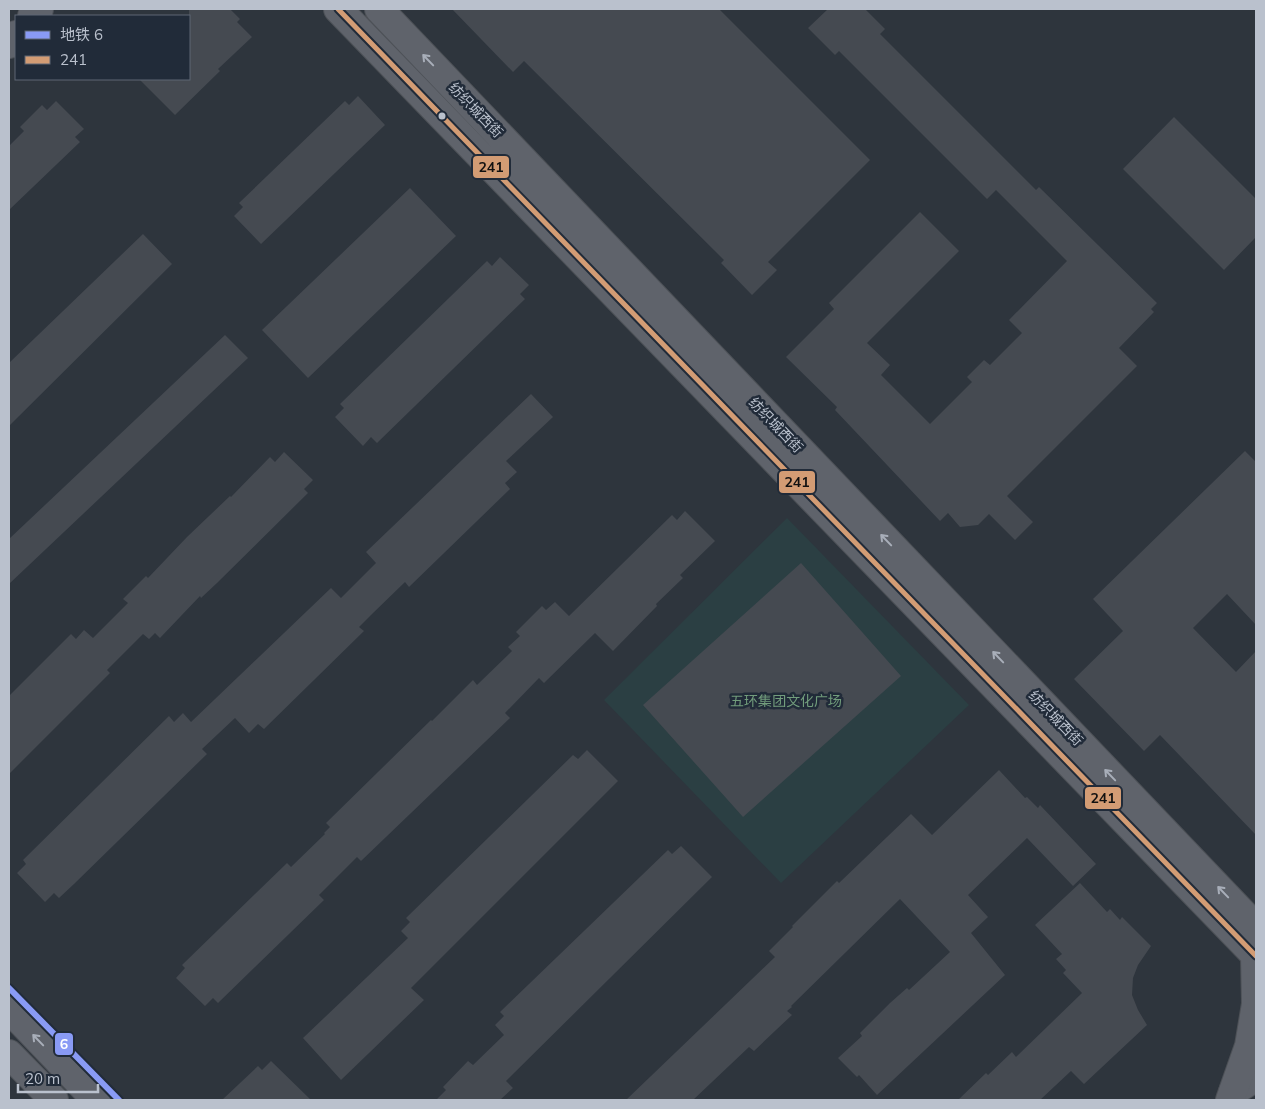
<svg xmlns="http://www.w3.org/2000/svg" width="1265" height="1109" font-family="Mulish,'Noto Sans SC',sans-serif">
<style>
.green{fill:#2b3f43}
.building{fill:#454a51}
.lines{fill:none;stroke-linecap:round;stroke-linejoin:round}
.minor-casing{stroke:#4d5157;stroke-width:30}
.tertiary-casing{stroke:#4d5157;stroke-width:30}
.minor{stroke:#5f636b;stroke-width:28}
.tertiary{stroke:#5f636b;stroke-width:28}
.bus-1-casing{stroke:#212b39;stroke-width:9}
.bus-1{stroke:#d39c74;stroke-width:5}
.metro-1-casing{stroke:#212b39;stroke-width:10}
.metro-1{stroke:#899af5;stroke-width:6}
.oneway{stroke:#a8aeb9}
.bus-dot{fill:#bac1cd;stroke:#212b39;stroke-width:2}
.labels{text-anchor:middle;stroke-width:5;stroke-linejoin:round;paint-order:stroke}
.street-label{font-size:14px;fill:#bac1cd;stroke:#212b39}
.park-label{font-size:14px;fill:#729d7c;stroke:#212b39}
.line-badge{stroke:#212b39;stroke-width:2}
.badge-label{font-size:14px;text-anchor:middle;font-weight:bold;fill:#fff}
.pale-badge-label{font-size:14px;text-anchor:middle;font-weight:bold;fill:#111}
</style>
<rect width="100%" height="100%" fill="#2e353d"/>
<path class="green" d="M787 518 969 705 781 883 604 700Z"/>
<path class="building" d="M189 9H230L240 19 237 22 252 37 218 69 220 71 175 115 139 79H189Z
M452 9H719L870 160 768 262 777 270 752 295 721 263 724 260 524 61 513 72Z
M828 9H865L885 29 880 34 1036 190 1039 187 1157 303 1151 309 1154 312 1119 348 1137 366 1007 496 1033 522 1015 540 989 514 978 525 960 527 948 513 940 521 835 410 837 407 786 357 834 309 829 303 920 212 959 251 867 343 890 365 881 375 930 424 972 382 967 377 984 360 990 365 1022 333 1009 320 1067 261 996 190 987 199 839 51 835 55 808 28Z
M358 96 385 125 261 244 234 216 243 207 239 203 345 101 349 105Z
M56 101 84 129 75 137 80 142 9 210V146L24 131 20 127 42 105 47 110Z
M1174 117 1256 199V237L1224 270 1123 169Z
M410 188 456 236 308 378 262 330Z
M143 234 172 264 9 426V363Z
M500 257 529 285 520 294 525 299 377 443 371 437 363 446 335 417 344 408 340 404 487 261 492 266Z
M225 335 248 358 9 584V539Z
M531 394 553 417 506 461 517 472 505 483 510 489 409 587 405 582 371 615 359 627 364 631 264 729 258 724 249 733 235 718 202 749 207 754 74 884 59 898 54 893 45 902 17 873 26 864 23 860 169 716 174 722 183 713 191 722 331 588 341 598 376 563 366 552Z
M1245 451 1256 462V625L1227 594 1193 628 1236 672 1256 651V835L1160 735 1144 751 1074 679 1123 631 1093 599Z
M284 452 313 480 304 489 308 493 217 583 201 598 200 596 160 638 155 633 149 639 143 634 107 670 110 673 9 774V696L71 634 76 639 84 630 93 638 128 603 123 599 146 576 148 578 187 537 230 496 231 497 270 457 275 462Z
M685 511 715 541 680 575 683 578 656 604 657 606 613 651 595 633 544 683 539 678 505 713 510 718 361 861 357 857 319 895 324 900 218 1003 213 998 205 1006 176 978 185 968 182 965 287 863 291 867 325 834 324 833 330 827 326 823 431 720 432 721 473 680 477 685 512 651 508 647 520 636 516 632 542 606 546 610 555 602 569 616 672 515 677 520Z
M801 563 901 676 743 817 643 705Z
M587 750 618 781 411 988 424 1000 341 1080 303 1038 408 938 401 931 410 922 406 918 573 755 578 759Z
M999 770 1025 798 1027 797 1038 808 1040 805 1096 864 1073 886 1027 838 968 895 988 917 971 933 1005 975 877 1095 859 1075 857 1077 838 1058 862 1036 860 1033 890 1003 907 988 909 990 950 952 900 899 791 1006 792 1007 787 1011 792 1015 776 1030 754 1051 749 1047 693 1100H626L775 957 769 951 793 927 792 926 837 881 839 883 911 814 932 835Z
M681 846 712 877 506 1081 513 1088 500 1100H436L446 1090 443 1087 468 1061 473 1065 504 1035 495 1025 504 1016 500 1012 668 850 672 854Z
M1080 883 1107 912 1110 909 1120 920 1122 917 1151 946 1138 965 1133 978 1132 995 1138 1010 1147 1025 1084 1084 1071 1071 1040 1100H958L986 1073 988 1075 1012 1052 1016 1057 1082 993 1063 973 1066 970 1056 959 1062 954 1035 925Z
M271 1061 311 1100H222L258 1066 262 1070Z"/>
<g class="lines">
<g class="minor-casing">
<path id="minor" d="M1233 1092 1256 1077"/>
</g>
<g class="tertiary-casing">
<path id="tertiary" d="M338 9 1256 956
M379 9 1256 927
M32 16 39 9
M9 44 16 35
M9 1009 96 1100
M9 1054 54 1100
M1230 1100 1249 1046 1256 1004 1255 956 1256 951"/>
</g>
<use href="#minor" class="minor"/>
<use href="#tertiary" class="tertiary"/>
<g class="bus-1-casing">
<path id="bus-1" d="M338 9 1256 956"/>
</g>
<use href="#bus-1" class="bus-1"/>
<g class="metro-1-casing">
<path id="metro-1" d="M9 988 119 1100"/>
</g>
<use href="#metro-1" class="metro-1"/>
</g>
<defs><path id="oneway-shaft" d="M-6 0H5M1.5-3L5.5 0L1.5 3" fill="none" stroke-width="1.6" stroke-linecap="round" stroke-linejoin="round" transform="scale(1.25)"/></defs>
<g class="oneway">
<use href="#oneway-shaft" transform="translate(428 60) rotate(-134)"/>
<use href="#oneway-shaft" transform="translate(886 540) rotate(-134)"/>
<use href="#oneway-shaft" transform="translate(998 657) rotate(-134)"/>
<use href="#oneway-shaft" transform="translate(1110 775) rotate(-134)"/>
<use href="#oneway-shaft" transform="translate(1223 892) rotate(-134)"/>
<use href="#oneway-shaft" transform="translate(38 1040) rotate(-134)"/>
</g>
<circle class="bus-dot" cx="442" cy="116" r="4.5"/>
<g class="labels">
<g class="street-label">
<text transform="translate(476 110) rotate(46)" y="5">纺织城西街</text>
<text transform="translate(776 425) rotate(46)" y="5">纺织城西街</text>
<text transform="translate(1056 718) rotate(46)" y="5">纺织城西街</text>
</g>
<g class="park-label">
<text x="786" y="706">五环集团文化广场</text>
</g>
</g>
<g class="line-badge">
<rect x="472" y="155" width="38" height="24" rx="5" fill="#d39c74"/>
<rect x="778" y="470" width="38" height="24" rx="5" fill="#d39c74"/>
<rect x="1084" y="786" width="38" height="24" rx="5" fill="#d39c74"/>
<rect x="54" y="1032" width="20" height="24" rx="5" fill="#899af5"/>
</g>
<g class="badge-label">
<text x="64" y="1049">6</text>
</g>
<g class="pale-badge-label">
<text x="491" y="172">241</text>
<text x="797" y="487">241</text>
<text x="1103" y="803">241</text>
</g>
<rect width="1265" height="1109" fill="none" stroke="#bac1cd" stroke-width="20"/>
<rect x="15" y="15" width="175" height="65" fill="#212b39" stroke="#5e6774"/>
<rect x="25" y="31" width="25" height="8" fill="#899af5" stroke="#5e6774"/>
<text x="60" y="40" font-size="15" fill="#bac1cd">地铁 6</text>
<rect x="25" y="56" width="25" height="8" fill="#d39c74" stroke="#5e6774"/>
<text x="60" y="65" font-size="15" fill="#bac1cd">241</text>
<path d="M18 1084v8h80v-8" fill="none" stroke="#bac1cd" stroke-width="2.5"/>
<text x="25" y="1084" font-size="15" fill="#bac1cd" stroke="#212b39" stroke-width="4" paint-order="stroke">20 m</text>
</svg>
